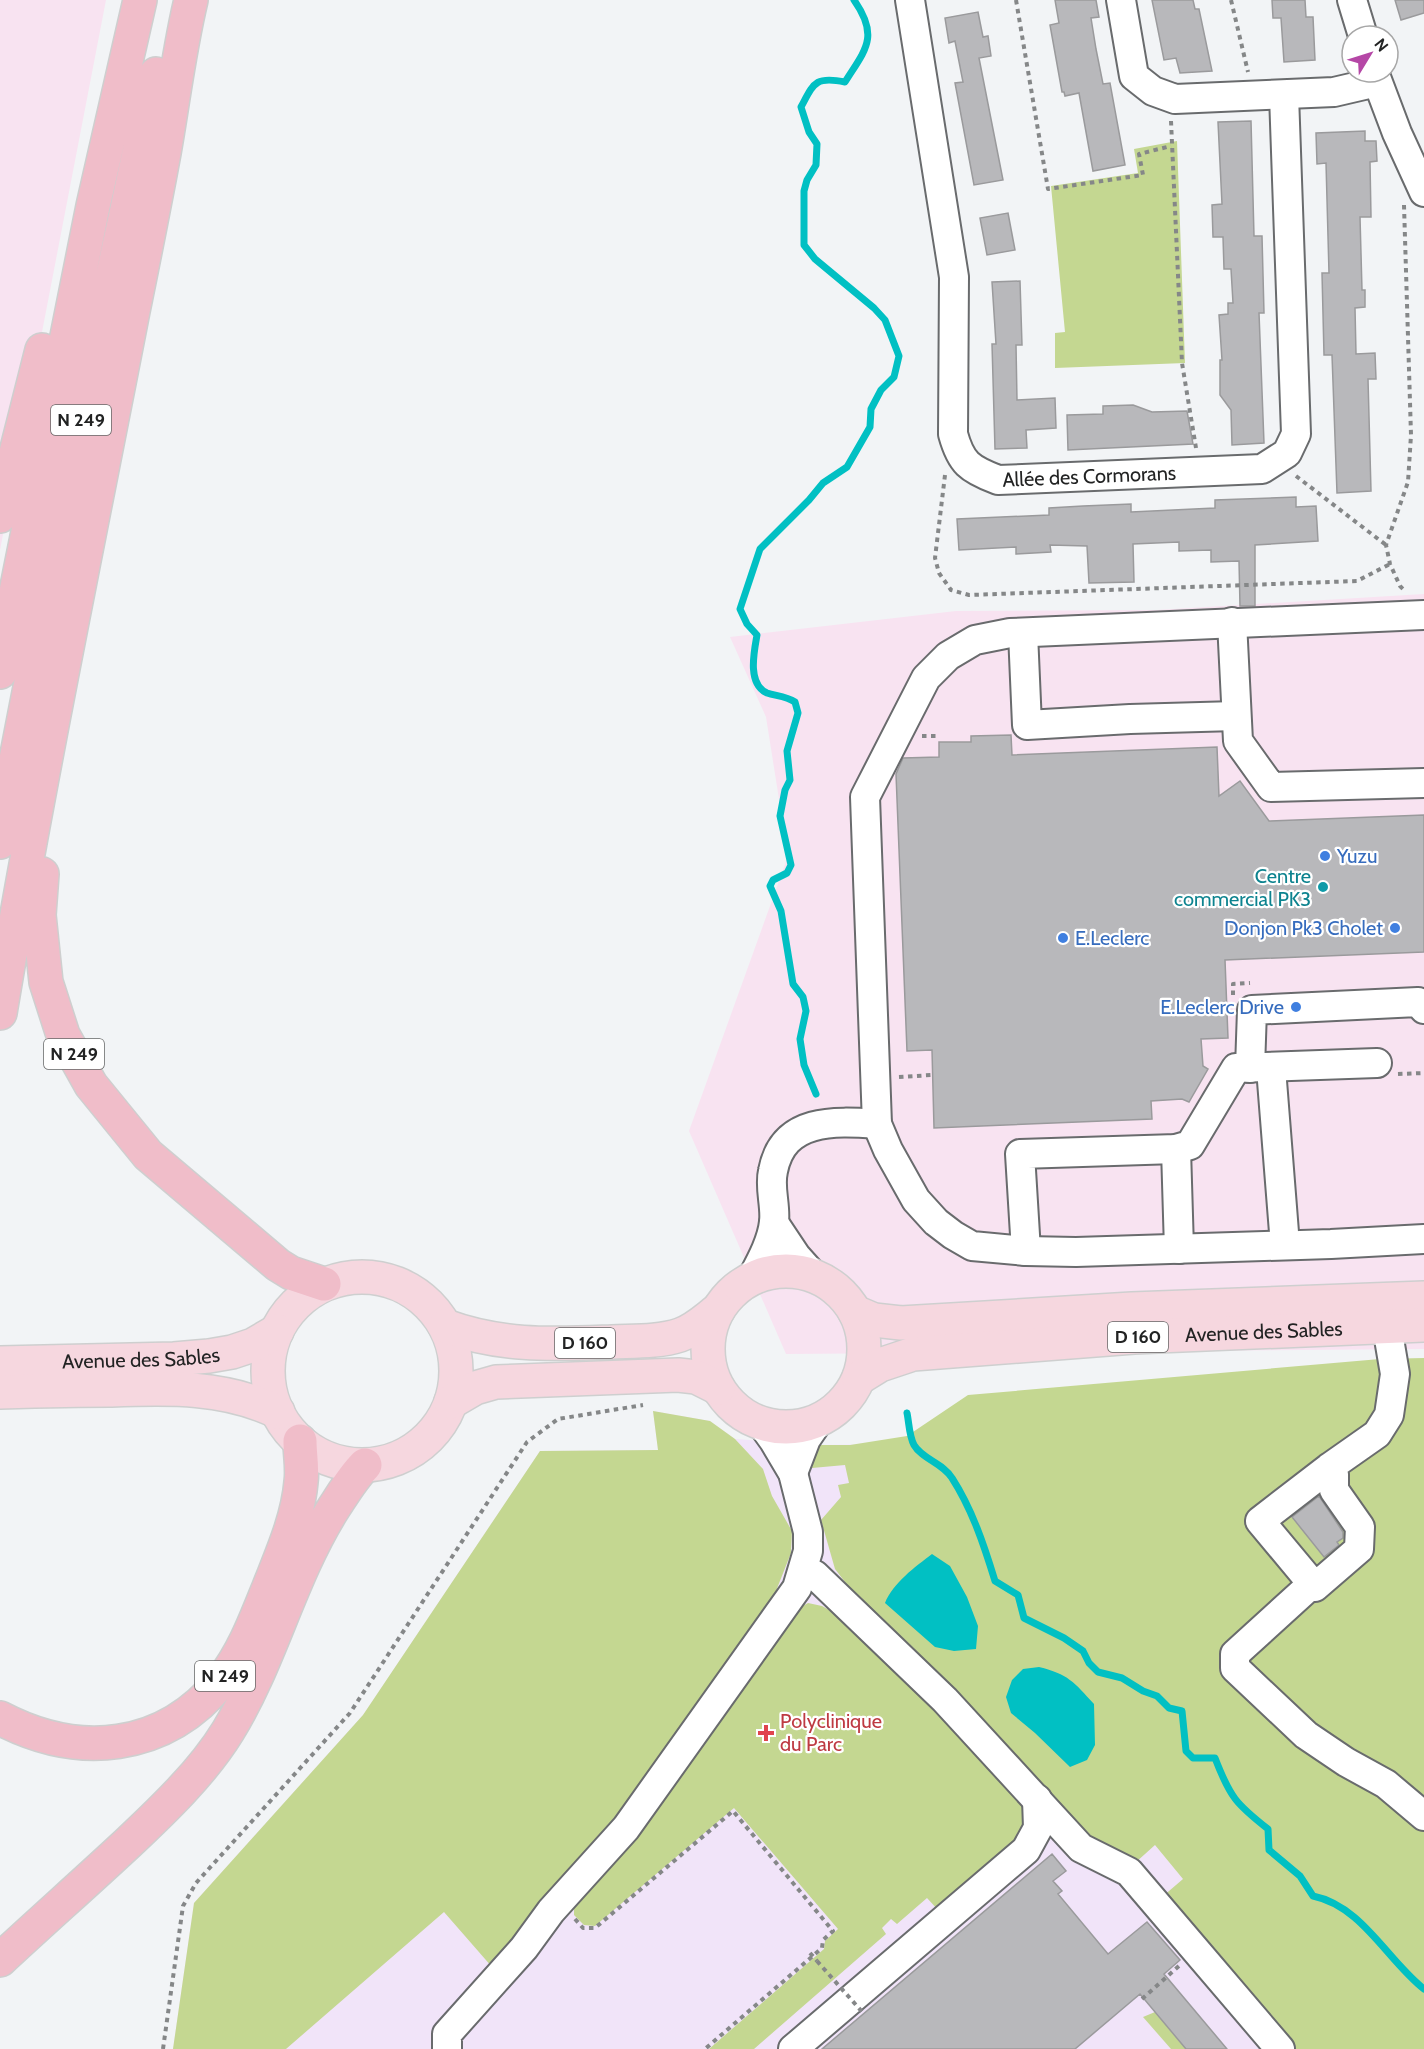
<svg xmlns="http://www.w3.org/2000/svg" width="1424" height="2049" font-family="Cabin,sans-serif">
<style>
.commercial{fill:#f8e3f1}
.medical{fill:#f1e4f9}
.green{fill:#c4d791}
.water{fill:#01c0c3}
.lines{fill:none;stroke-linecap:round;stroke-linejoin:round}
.stream{stroke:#01c0c3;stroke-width:7}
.building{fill:#b8b8bb;stroke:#9a9a9c;stroke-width:1.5}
.minor-casing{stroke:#696b6d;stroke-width:32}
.major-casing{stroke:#cecfcf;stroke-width:36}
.highway-casing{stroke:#cecfcf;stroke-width:36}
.path{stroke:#858788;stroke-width:4;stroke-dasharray:4.5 4.5;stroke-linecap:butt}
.minor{stroke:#fff;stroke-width:28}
.major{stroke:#f6d7df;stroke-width:33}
.highway{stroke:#f0bdc9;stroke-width:33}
.path-bridge{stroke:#858788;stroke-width:4;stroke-dasharray:4.5 4.5;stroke-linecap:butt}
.shop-dot{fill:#3f7fe0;stroke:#fff;stroke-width:2}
.culture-dot{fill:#0f9aa8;stroke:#fff;stroke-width:2}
.health-dot{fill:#e0444e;stroke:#fff;stroke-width:2}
.labels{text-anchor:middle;stroke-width:4.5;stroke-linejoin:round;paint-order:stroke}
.shield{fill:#fff;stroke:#646565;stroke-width:1.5}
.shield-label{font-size:18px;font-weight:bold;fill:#222323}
.street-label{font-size:20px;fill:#222323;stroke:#fff}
.shop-label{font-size:20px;fill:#366cbe;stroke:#fff;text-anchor:start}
.culture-label{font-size:20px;fill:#0d838f;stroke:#fff;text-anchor:end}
.health-label{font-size:20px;fill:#be3a42;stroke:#fff;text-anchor:start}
</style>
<rect width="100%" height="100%" fill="#f2f4f6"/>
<path class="commercial" d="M0 0H106L0 550Z
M1424 594V1349L786 1354 689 1131 788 856 766 717 730 637 956 611 1157 610Z"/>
<path class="medical" d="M653 1411 710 1421 735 1439 820 1445 892 1444 1424 1995V2049H173L194 1903 363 1715 540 1451 658 1450Z"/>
<path class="green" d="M1177 141 1185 363 1055 368V333L1065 332 1051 186 1138 173 1134 149Z
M1424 1358V2049H1293L1162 1897 1183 1879 1155 1845 1135 1863 1085 1835 868 1612 835 1569 821 1520 841 1497 838 1485 849 1483 845 1465 812 1468 814 1454 820 1445H850L907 1436 968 1395 1380 1359Z
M653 1411 710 1421 735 1439 763 1469 772 1496 792 1531 791 1553 776 1591 619 1812 492 1967 444 1912 286 2049H173L194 1903 363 1715 540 1451 658 1450Z
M808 1603 822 1606 838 1615 925 1691 1027 1810 1024 1835 939 1911 927 1898 897 1924 891 1919 882 1928 886 1934 754 2049H709L824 1949 825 1941 838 1929 734 1808 595 1926 584 1925 574 1915V1904L796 1610Z
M1155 2012 1186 2049H1171L1143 2017Z"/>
<path class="water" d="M932 1554 950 1566 967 1597 978 1626 976 1649 954 1651 935 1647 885 1603C893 1583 915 1567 932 1554Z
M1039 1667C1068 1674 1074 1682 1094 1704L1095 1745 1087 1760 1070 1767 1035 1733 1011 1713 1006 1697 1012 1680 1023 1669Z"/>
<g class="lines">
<path class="stream" d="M816 1094 804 1065 800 1039 806 1011 803 997 793 984 781 911 770 886 773 880 787 873 791 865 780 816 785 790 790 780 787 751 798 713 795 702C786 696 776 696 767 693 747 684 754 652 757 635L747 624 740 609 760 549 809 500 823 483 847 467 870 427 871 409 881 390 894 377 899 356 885 320 874 308 815 259 804 245V191L807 180 816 165 817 144 809 132 801 107C814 83 815 76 845 82 865 50 880 37 854 0
M907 1413C909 1422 909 1436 914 1445 922 1459 943 1463 952 1478 972 1509 984 1545 995 1581L1018 1595 1024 1618 1064 1638 1083 1651 1089 1663 1098 1672 1122 1678 1143 1691 1157 1696 1169 1708 1182 1711 1186 1751 1193 1758H1215C1230 1797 1236 1804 1268 1829L1269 1850 1300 1876 1313 1896C1362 1906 1387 1960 1424 1989"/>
</g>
<path class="building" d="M1055 0H1096L1099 17 1091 18 1096 49 1103 84 1110 83 1125 165 1093 171 1079 93 1065 96 1064 92H1062L1050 25 1059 23Z
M1152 0H1193L1195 9H1199L1212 71 1180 73 1176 58 1164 60Z
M1272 0H1305L1306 17H1313L1315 60 1284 62 1281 18H1273Z
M1395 0H1424V13L1401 20Z
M978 12 983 37 988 36 991 56 979 58 1003 180 974 185 955 83 963 82 955 41 949 43 945 18Z
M1251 121 1254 236H1262L1264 313H1259L1264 443 1232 445 1231 410 1220 395V360H1222L1219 315 1228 314V303H1233L1231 269H1224L1223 237H1213L1212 205 1222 204 1218 122Z
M1365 131V141H1376L1377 161 1370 162 1371 217H1360L1362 290H1365V307L1355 308 1356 354 1375 353 1376 379H1368L1371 491 1337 493 1332 355H1324L1322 273H1329L1326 163 1317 164 1316 133Z
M1008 213 1015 250 987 255 980 218Z
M1020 281 1022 345H1016L1017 400 1055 398 1056 428 1026 430 1027 448 995 449 992 344H996L992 282Z
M1133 405 1152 412 1187 411 1193 444 1068 450 1067 415 1103 414V406Z
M1296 497V507L1316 506 1318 541 1255 545V606H1240L1239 561 1211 562V550L1179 551V542L1133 544 1134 582 1089 583 1087 546 1050 545 1051 552 1016 554V547L959 550 957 519 1049 515V508L1083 506 1131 504V512L1215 508V500Z
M1011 735 1012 755 1217 747 1219 796 1240 781 1269 821 1424 815V952L1225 960 1228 1038 1201 1039 1203 1066 1208 1069 1189 1102 1182 1099 1151 1101 1152 1119 934 1128 932 1050 907 1051 896 774 903 758 939 757V742H971V736Z
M1319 1496 1343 1532V1538L1337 1542 1339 1545 1324 1557 1292 1517Z
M1052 1854 1066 1871 1053 1881 1062 1891 1058 1894 1108 1954 1147 1922 1180 1960 1164 1974 1227 2049H1186L1140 1994 1075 2049H822Z"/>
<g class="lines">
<g class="minor-casing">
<g id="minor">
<path id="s1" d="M910 0 954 277 953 434C961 463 969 469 998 480L1262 469 1287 453 1296 434 1284 95"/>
<path d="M1121 0 1134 76 1153 91 1175 99 1334 92 1377 82"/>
<path d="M1352 0 1363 36"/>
<path d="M1374 72 1397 133 1424 192"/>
<path d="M1424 615 1010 633 975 640 948 656 926 678 865 797 877 1124 888 1150 916 1200 936 1222 953 1235 972 1246 1026 1251 1076 1252 1331 1244 1424 1239"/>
<path d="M1232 622 1238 741 1271 787 1424 783"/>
<path d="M1023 633 1027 725 1130 719 1236 716"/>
<path d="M1273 1067 1272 1081 1285 1245"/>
<path d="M1250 1068 1252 1010 1418 1002 1424 1009"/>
<path d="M1176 1149 1179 1249"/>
<path d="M774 1223 796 1256 813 1275"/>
<path d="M1026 1251 1020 1154 1176 1149 1190 1145 1236 1068 1377 1063"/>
<path d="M752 1278C761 1261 772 1241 774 1222 776 1205 769 1188 773 1171 783 1118 834 1121 877 1124"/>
<path d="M1330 1467 1334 1474V1490L1360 1527 1359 1549 1315 1587 1260 1521 1330 1467 1377 1434 1389 1415 1395 1374 1387 1327"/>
<path d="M793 1473 806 1439 819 1420"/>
<path d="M804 1570 815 1575 945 1700 1081 1848 1129 1872 1280 2049"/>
<path d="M1312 1584 1235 1654V1668L1306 1735 1346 1762 1386 1784 1424 1816"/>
<path d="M447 2049V2034L524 1948 551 1911 626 1828 797 1588 808 1551V1532L793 1473 774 1441 761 1423"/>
<path d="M793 2049 1026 1850 1038 1828 1037 1799"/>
</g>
</g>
<g class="major-casing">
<g id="major">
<circle cx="786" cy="1349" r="78"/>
<circle cx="362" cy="1371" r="94"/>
<path d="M855 1312 874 1320 901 1323 1132 1309 1424 1298"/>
<path d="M445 1326C502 1347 553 1344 612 1342 634 1341 659 1342 680 1335 695 1330 706 1319 718 1310"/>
<path id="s2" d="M0 1363 174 1359 209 1356 232 1352 253 1345 277 1331"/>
<path id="s3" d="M859 1378 880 1365 913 1354 1134 1337 1424 1325"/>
<path d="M0 1392C37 1391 74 1390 111 1390 169 1388 225 1386 278 1412"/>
<path d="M451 1402 475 1388 496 1382 678 1375 696 1377 718 1388"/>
</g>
</g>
<g class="highway-casing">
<path id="highway" d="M0 516 42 350
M0 672 93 206 140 0
M0 842 82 419 156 74
M42 874 39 915 46 982 63 1035 91 1085 148 1155 278 1265 291 1273 324 1284
M0 1013C39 780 87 548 132 316 143 262 154 207 164 153 173 102 179 50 191 0
M0 1718C78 1759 164 1752 222 1680 244 1652 256 1619 269 1587 282 1554 298 1518 301 1482 303 1469 300 1455 300 1441
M0 1960C42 1921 85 1883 128 1843 162 1811 203 1772 228 1731 271 1661 289 1579 333 1509 343 1494 352 1478 365 1465"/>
</g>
<path class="path" d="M1016 0 1048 189 1143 175 1139 154 1171 146
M1231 0 1248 72
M1171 121 1182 363 1196 448
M1404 205 1411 435 1408 482 1386 545 1390 564 1400 586 1405 591
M945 475 935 558 939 573 951 590 969 595 1357 581 1390 564
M1296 476 1386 545
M922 736H939
M1233 995V984L1250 983
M1398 1074 1424 1073
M899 1077 932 1075
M575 1919 583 1928H595L733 1811 833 1931 823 1940 822 1948 705 2049
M810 1953 817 1961
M1142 1999 1180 1965
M163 2049 183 1906 196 1883 350 1713 527 1442 558 1419 643 1405"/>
<use href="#minor" class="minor"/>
<use href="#major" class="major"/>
<use href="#highway" class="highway"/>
<path class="path-bridge" d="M817 1961 864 2014"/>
</g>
<g class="shop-dot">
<circle cx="1325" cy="856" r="6"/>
<circle cx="1395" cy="928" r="6"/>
<circle cx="1063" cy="938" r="6"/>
<circle cx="1296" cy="1007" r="6"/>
</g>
<circle class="culture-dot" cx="1323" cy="887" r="6"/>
<path class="health-dot" d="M763 1724h6v6h6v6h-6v6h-6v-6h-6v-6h6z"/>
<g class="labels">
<g class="shield">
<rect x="51" y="405" width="60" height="30" rx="4.5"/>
<rect x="44" y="1039" width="60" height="30" rx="4.5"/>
<rect x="1108" y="1322" width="60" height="30" rx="4.5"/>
<rect x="555" y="1328" width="60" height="30" rx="4.5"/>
<rect x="195" y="1661" width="60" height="30" rx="4.5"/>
</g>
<g class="shield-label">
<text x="81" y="426">N 249</text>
<text x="74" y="1060">N 249</text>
<text x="1138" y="1343">D 160</text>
<text x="585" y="1349">D 160</text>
<text x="225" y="1682">N 249</text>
</g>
<g class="street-label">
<text dy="7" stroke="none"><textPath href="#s1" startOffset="597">Allée des Cormorans</textPath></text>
<text dy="7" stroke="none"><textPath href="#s3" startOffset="411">Avenue des Sables</textPath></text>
<text dy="7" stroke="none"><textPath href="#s2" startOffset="141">Avenue des Sables</textPath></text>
</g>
<g class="shop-label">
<text x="1337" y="863">Yuzu</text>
<text x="1383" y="935" text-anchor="end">Donjon Pk3 Cholet</text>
<text x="1075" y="945">E.Leclerc</text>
<text x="1284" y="1014" text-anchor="end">E.Leclerc Drive</text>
</g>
<g class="culture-label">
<text x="1311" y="883">Centre<tspan x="1311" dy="23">commercial PK3</tspan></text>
</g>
<g class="health-label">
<text x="780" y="1728">Polyclinique<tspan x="780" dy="23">du Parc</tspan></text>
</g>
</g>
<g transform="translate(1370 54) rotate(52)"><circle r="28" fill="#ffffff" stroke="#a7a7a7" stroke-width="1.5"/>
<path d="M0-4.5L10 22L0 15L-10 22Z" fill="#b547a6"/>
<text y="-9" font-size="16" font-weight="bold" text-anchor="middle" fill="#222323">N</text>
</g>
</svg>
